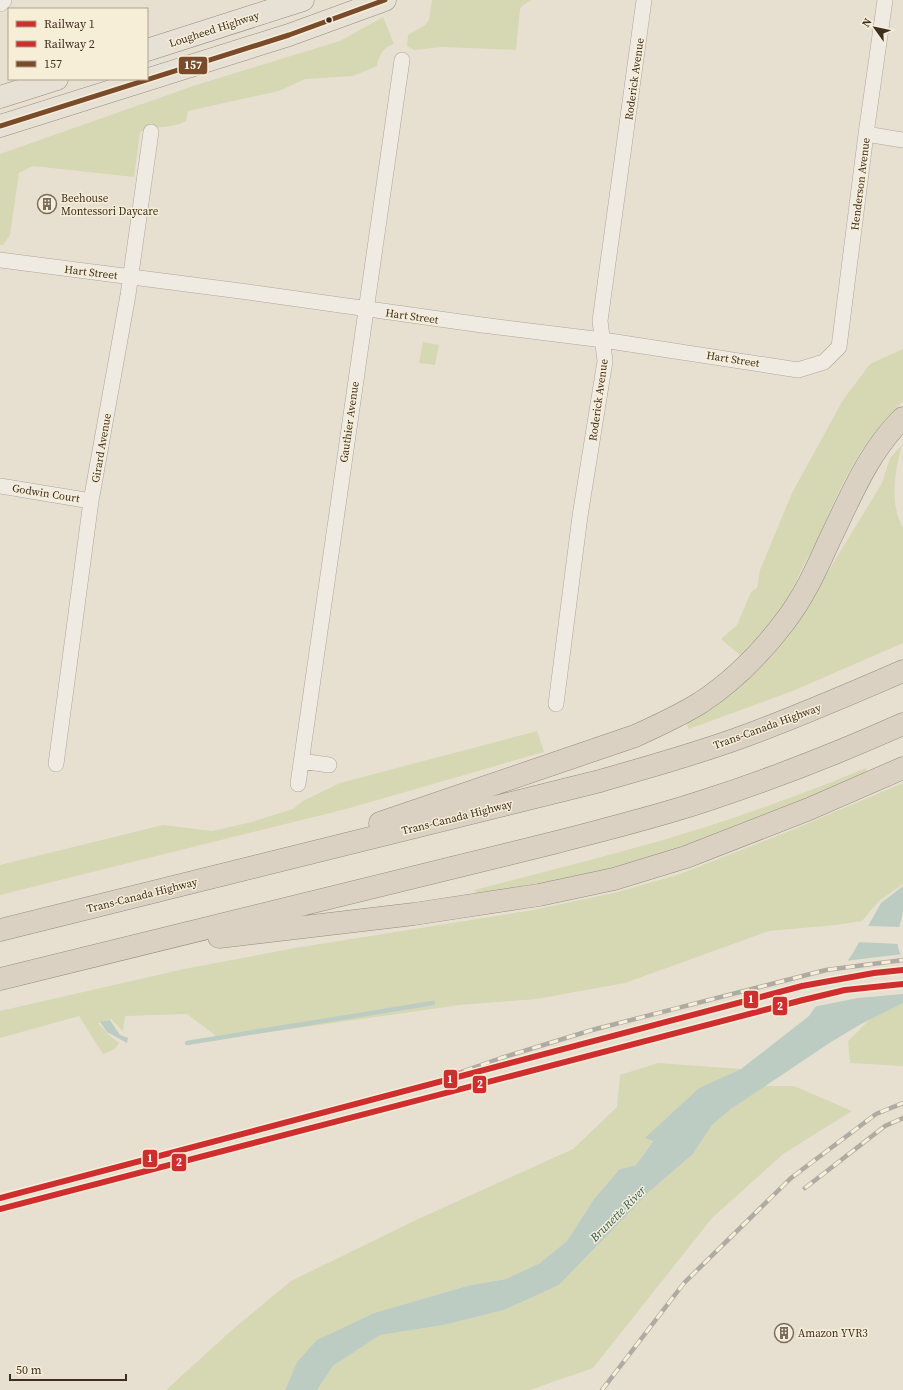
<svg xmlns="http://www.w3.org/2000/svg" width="903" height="1390" font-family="'Source Serif 4',serif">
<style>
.green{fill:#d6d7b3}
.water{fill:#bcccc2}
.pier{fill:#e7e0d1}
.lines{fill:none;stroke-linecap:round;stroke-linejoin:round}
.stream{stroke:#bcccc2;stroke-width:4.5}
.minor-casing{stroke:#ada599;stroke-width:16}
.tertiary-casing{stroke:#ada599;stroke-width:20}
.primary-casing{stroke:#928b80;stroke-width:23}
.motorway-casing{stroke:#928b80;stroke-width:23}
.minor{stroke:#efebe3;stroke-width:15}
.tertiary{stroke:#efebe3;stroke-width:19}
.primary{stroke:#e6e1d4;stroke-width:22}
.motorway{stroke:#dad1c2;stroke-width:22}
.rail-casing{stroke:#afaaa2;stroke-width:4.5}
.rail{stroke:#f7eed8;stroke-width:3;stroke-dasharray:9;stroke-linecap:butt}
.bus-1-casing{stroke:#f7eed8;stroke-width:8}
.bus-1{stroke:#7a4b2a;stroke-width:5}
.rail-1-casing{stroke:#f7eed8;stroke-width:9}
.rail-2-casing{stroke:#f7eed8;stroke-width:9}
.rail-1{stroke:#cf2e2f;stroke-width:6}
.rail-2{stroke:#cf2e2f;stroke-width:6}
.bus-dot{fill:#3d2e20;stroke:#f7eed8;stroke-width:1.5}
.labels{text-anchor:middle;stroke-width:3;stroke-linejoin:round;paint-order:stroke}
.street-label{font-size:11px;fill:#3d2e20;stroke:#f7eed8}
.poi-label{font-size:11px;fill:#3d2e20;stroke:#f7eed8;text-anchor:start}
.water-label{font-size:12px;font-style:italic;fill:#2f5d5a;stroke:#f7eed8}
.line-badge{stroke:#f7eed8;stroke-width:1.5}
.badge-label{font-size:11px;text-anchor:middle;font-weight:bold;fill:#fff}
</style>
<rect width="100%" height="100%" fill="#e7e0d1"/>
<path class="green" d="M432 0H531L522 6 520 9 516 50 442 47 414 50 407 46 408 35 425 25 429 20Z
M383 17 394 44C383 47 379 55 377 66L353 76 305 79 279 91 188 111 186 121C171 129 156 125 140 132L134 177 33 166 19 173 10 235 3 245H0V154L196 85 340 41Z
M423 342 439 345 435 365 419 363Z
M903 349V401C888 418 872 434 860 453 841 483 828 516 814 548 804 562 798 579 789 595 776 617 759 637 740 655L721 639 737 625 751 592 757 588 760 570 792 493 843 400 870 364Z
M902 445C895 471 889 503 903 528V643L795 690 689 729 686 722 804 611 882 483 890 458Z
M537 731 544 752 346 809 0 895V865L163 825 212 831 252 822 293 809 303 801 340 783Z
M866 768 868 774 706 840 580 878 476 894 475 890C554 869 634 850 712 825 764 808 815 789 866 768Z
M903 783V884L879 901 862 921 835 925 769 931 625 983 536 999 460 1005 220 1039 187 1014 125 1016 123 1031 111 1019 98 1023 109 1035 119 1043 115 1049 103 1054 79 1016 0 1038V1011L184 969 295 948 533 910 618 892 680 874 792 830Z
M903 1003V1066L850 1063 848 1041 886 1004Z
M658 1063 741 1069 699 1088 646 1138 653 1140 636 1165 620 1169 594 1199 567 1241 540 1263 506 1279 467 1286 374 1313 318 1340 297 1362 285 1390H166L232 1330 291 1281 416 1220 573 1149 617 1107 620 1075Z
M765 1086H794L852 1111 783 1154 712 1218 593 1368 530 1390H317L333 1366 380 1335 444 1325 504 1310 559 1285 650 1191 693 1154 712 1125 731 1109Z"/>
<path class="water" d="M903 886C903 894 903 903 903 911 901 925 892 945 903 957V1003L861 1024 831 1042 731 1109 712 1125 693 1154 650 1191 559 1285 504 1310 444 1325 380 1335 333 1366 317 1390H285L297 1362 317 1340 374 1313 467 1286 506 1279 540 1263 567 1241 594 1199 620 1169 636 1165 653 1141 645 1138 699 1088 741 1069 809 1016 853 953 881 903Z
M110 1020 120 1035 128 1038 127 1043 107 1032 100 1022Z"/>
<path class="pier" d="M865 926 902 927 900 944 857 942Z
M903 954V994L858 998 813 1007 845 961Z"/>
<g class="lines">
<path class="stream" d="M187 1043 433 1003"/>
<g class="minor-casing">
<path id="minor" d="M866 134 903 140
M0 260 248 292 482 325 603 340 798 370 824 362 839 347 866 134 885 0
M0 486 91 501
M556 704 580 516 605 361 600 321 644 0
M301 761 329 765
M56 764 91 501 128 295 151 132
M298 784 402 60"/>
</g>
<g class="tertiary-casing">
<path id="tertiary" d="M0 2 2 0"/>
</g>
<g class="primary-casing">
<path id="primary" d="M147 50 303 0
M0 97 57 79
M0 126 289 35 385 0"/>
</g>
<g class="motorway-casing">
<path id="motorway" d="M380 823 635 736C657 726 679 716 700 703 732 682 760 654 783 624 803 599 817 568 830 539 851 496 868 452 903 418
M0 930 600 781C648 767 696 754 742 737 797 717 850 694 903 671
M219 937 414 914 539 895 614 879 686 857 809 809 903 768
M0 979 557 842C606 829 656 817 704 801 772 779 838 753 903 724"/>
</g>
<use href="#minor" class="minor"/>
<use href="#tertiary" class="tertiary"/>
<use href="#primary" class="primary"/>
<use href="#motorway" class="motorway"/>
<g class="rail-casing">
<path id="rail" d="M413 1089 501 1058 592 1030 826 970 903 960
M805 1188 885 1126 903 1118
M602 1390 684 1283 791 1178 876 1114 903 1103"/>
</g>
<use href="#rail" class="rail"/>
<g class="bus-1-casing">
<path id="bus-1" d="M0 126 289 35 385 0"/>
</g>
<use href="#bus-1" class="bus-1"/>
<g class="rail-1-casing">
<path id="rail-1" d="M0 1198 802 986 874 973 903 970"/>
</g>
<g class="rail-2-casing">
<path id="rail-2" d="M0 1209 803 1000 845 990 903 984"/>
</g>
<use href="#rail-1" class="rail-1"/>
<use href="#rail-2" class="rail-2"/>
</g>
<defs>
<g id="building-ring" transform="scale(1)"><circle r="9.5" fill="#f7eed8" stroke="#786c5e" stroke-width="1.5"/><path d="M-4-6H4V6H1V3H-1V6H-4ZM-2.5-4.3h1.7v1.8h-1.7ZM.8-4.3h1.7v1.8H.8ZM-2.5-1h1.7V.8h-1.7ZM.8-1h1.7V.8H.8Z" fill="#786c5e"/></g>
</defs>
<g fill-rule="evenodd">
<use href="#building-ring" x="47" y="204"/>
<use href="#building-ring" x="784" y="1333"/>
</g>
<circle class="bus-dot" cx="329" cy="20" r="3.5"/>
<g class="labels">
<g class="street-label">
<text transform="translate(214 29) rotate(-18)" y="4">Lougheed Highway</text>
<text transform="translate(634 79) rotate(-82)" y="4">Roderick Avenue</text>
<text transform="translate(860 184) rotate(-83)" y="4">Henderson Avenue</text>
<text transform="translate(91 272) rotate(7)" y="4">Hart Street</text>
<text transform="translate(412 316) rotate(8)" y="4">Hart Street</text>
<text transform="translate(733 359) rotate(9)" y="4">Hart Street</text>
<text transform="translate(598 400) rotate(-82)" y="4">Roderick Avenue</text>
<text transform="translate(349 422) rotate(-82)" y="4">Gauthier Avenue</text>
<text transform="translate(101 448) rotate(-80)" y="4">Girard Avenue</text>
<text transform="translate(46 493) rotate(9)" y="4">Godwin Court</text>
<text transform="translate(767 726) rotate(-20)" y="4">Trans-Canada Highway</text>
<text transform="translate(457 817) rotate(-14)" y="4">Trans-Canada Highway</text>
<text transform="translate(142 895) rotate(-14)" y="4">Trans-Canada Highway</text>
</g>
<g class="poi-label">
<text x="61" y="202">Beehouse<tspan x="61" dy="13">Montessori Daycare</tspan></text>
<text x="798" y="1337">Amazon YVR3</text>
</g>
<g class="water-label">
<text transform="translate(618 1214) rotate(-45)" y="4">Brunette River</text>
</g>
</g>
<g class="line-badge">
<rect x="178" y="56" width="30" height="19" rx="4" fill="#7a4b2a"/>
<rect x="743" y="990" width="16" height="19" rx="4" fill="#cf2e2f"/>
<rect x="772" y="996" width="16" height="20" rx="4" fill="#cf2e2f"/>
<rect x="443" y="1069" width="15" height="20" rx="4" fill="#cf2e2f"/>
<rect x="472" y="1075" width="15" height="19" rx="4" fill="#cf2e2f"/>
<rect x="142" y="1149" width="16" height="19" rx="4" fill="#cf2e2f"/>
<rect x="171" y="1153" width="16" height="19" rx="4" fill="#cf2e2f"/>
</g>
<g class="badge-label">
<text x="193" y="69">157</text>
<text x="751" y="1003">1</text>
<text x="780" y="1010">2</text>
<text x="450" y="1083">1</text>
<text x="480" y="1088">2</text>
<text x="150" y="1162">1</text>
<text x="179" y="1166">2</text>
</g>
<rect x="8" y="8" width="140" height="72" fill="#f7eed8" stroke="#ada18e"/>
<rect x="16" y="21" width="20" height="6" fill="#cf2e2f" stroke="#ada18e"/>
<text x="44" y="28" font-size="12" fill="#3d2e20">Railway 1</text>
<rect x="16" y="41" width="20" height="6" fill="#cf2e2f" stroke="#ada18e"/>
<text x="44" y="48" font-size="12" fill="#3d2e20">Railway 2</text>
<rect x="16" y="61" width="20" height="6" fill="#7a4b2a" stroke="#ada18e"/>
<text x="44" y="68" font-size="12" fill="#3d2e20">157</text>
<g transform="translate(875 28) rotate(303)" stroke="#f7eed8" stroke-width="3" paint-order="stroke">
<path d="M0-3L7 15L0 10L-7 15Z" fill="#3d2e20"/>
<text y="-6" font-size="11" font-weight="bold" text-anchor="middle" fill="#3d2e20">N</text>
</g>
<path d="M10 1374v6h116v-6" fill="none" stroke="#3d2e20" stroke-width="2"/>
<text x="16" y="1374" font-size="12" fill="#3d2e20" stroke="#f7eed8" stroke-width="3" paint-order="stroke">50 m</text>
</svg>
